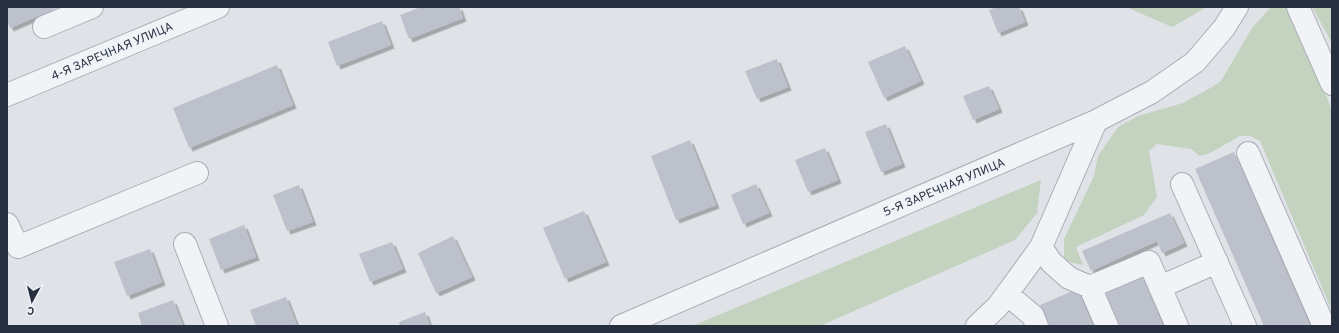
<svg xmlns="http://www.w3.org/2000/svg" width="1339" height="333" font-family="Overpass,sans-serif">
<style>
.green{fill:#c4d2c0}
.building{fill:#bdc1cb;filter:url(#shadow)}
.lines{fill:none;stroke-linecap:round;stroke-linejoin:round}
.minor-casing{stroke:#a8adb6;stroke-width:24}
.minor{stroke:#f2f3f7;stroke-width:22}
.labels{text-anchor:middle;stroke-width:3.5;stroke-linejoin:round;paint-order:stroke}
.street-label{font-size:12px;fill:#283040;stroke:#eff2f6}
</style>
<defs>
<filter id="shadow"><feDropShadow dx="3.5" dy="3.5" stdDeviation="0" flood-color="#0004"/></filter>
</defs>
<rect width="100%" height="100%" fill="#dfe3e8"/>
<path class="green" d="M1126 7H1207L1172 27Z
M1271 7H1285L1290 11 1332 110V311L1260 141 1250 136H1240L1210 153 1200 156 1191 149 1157 144 1149 151 1157 197 1144 215 1076 247 1083 265 1064 261V239L1094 176 1098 156 1118 127 1138 116 1183 103 1212 87 1221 81 1252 28Z
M1312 7H1332V43Z
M1041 180 1037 213 1015 240 820 326H692Z"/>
<path class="building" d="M7 7H59L10 28 7 21Z
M421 7H459L463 18 409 39 400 15Z
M997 7H1019L1025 22 998 33 989 10Z
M382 21 391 45 337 66 328 42Z
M905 46 921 81 884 98 868 62Z
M777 59 788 87 757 99 745 71Z
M277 65 293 105 189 148 173 108Z
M989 86 999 109 973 120 963 96Z
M886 124 902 164 881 172 865 132Z
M690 140 716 205 676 220 651 156Z
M825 148 838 180 808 192 795 160Z
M1234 152 1310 326H1264L1195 169Z
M756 184 769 213 743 224 731 195Z
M299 185 313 222 287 231 273 195Z
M584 211 606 262 565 279 543 228Z
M1170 213 1184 243 1162 253 1157 241 1091 271 1082 251Z
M244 225 256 257 221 270 209 239Z
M453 236 472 277 436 293 418 253Z
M392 242 403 269 370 282 359 254Z
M150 249 162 282 127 296 114 262Z
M1142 276 1163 326H1120L1105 293Z
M1077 289 1093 326H1050L1040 305Z
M286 297 297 326H256L250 310Z
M173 300 183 326H142L138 313Z
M425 312 430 326H400L399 322Z"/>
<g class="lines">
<g class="minor-casing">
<path id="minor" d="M1298 7 1332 84
M44 27 92 7
M7 95 218 7
M1248 153 1324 326
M1182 184 1245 326
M7 224 18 247 197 173
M185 244 217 326
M1041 247 1051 262 1069 278 1090 287 1107 326
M1090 287 1149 262 1177 326
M1160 287 1217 262
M1007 294 1033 316 1037 326
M621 326 1096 121 1152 92 1195 62 1224 28 1237 7
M977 326 998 306 1041 247 1096 121"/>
</g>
<use href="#minor" class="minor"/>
</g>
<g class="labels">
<g class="street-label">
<text transform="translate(112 51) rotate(-23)" y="4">4-Я ЗАРЕЧНАЯ УЛИЦА</text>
<text transform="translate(944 187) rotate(-23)" y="4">5-Я ЗАРЕЧНАЯ УЛИЦА</text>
</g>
</g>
<rect width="1339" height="333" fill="none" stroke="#283040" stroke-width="16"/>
<g transform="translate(32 301) rotate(187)" stroke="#eff2f6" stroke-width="3" paint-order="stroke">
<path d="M0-3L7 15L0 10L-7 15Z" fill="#283040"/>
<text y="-6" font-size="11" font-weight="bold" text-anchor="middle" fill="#283040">С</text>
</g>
</svg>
